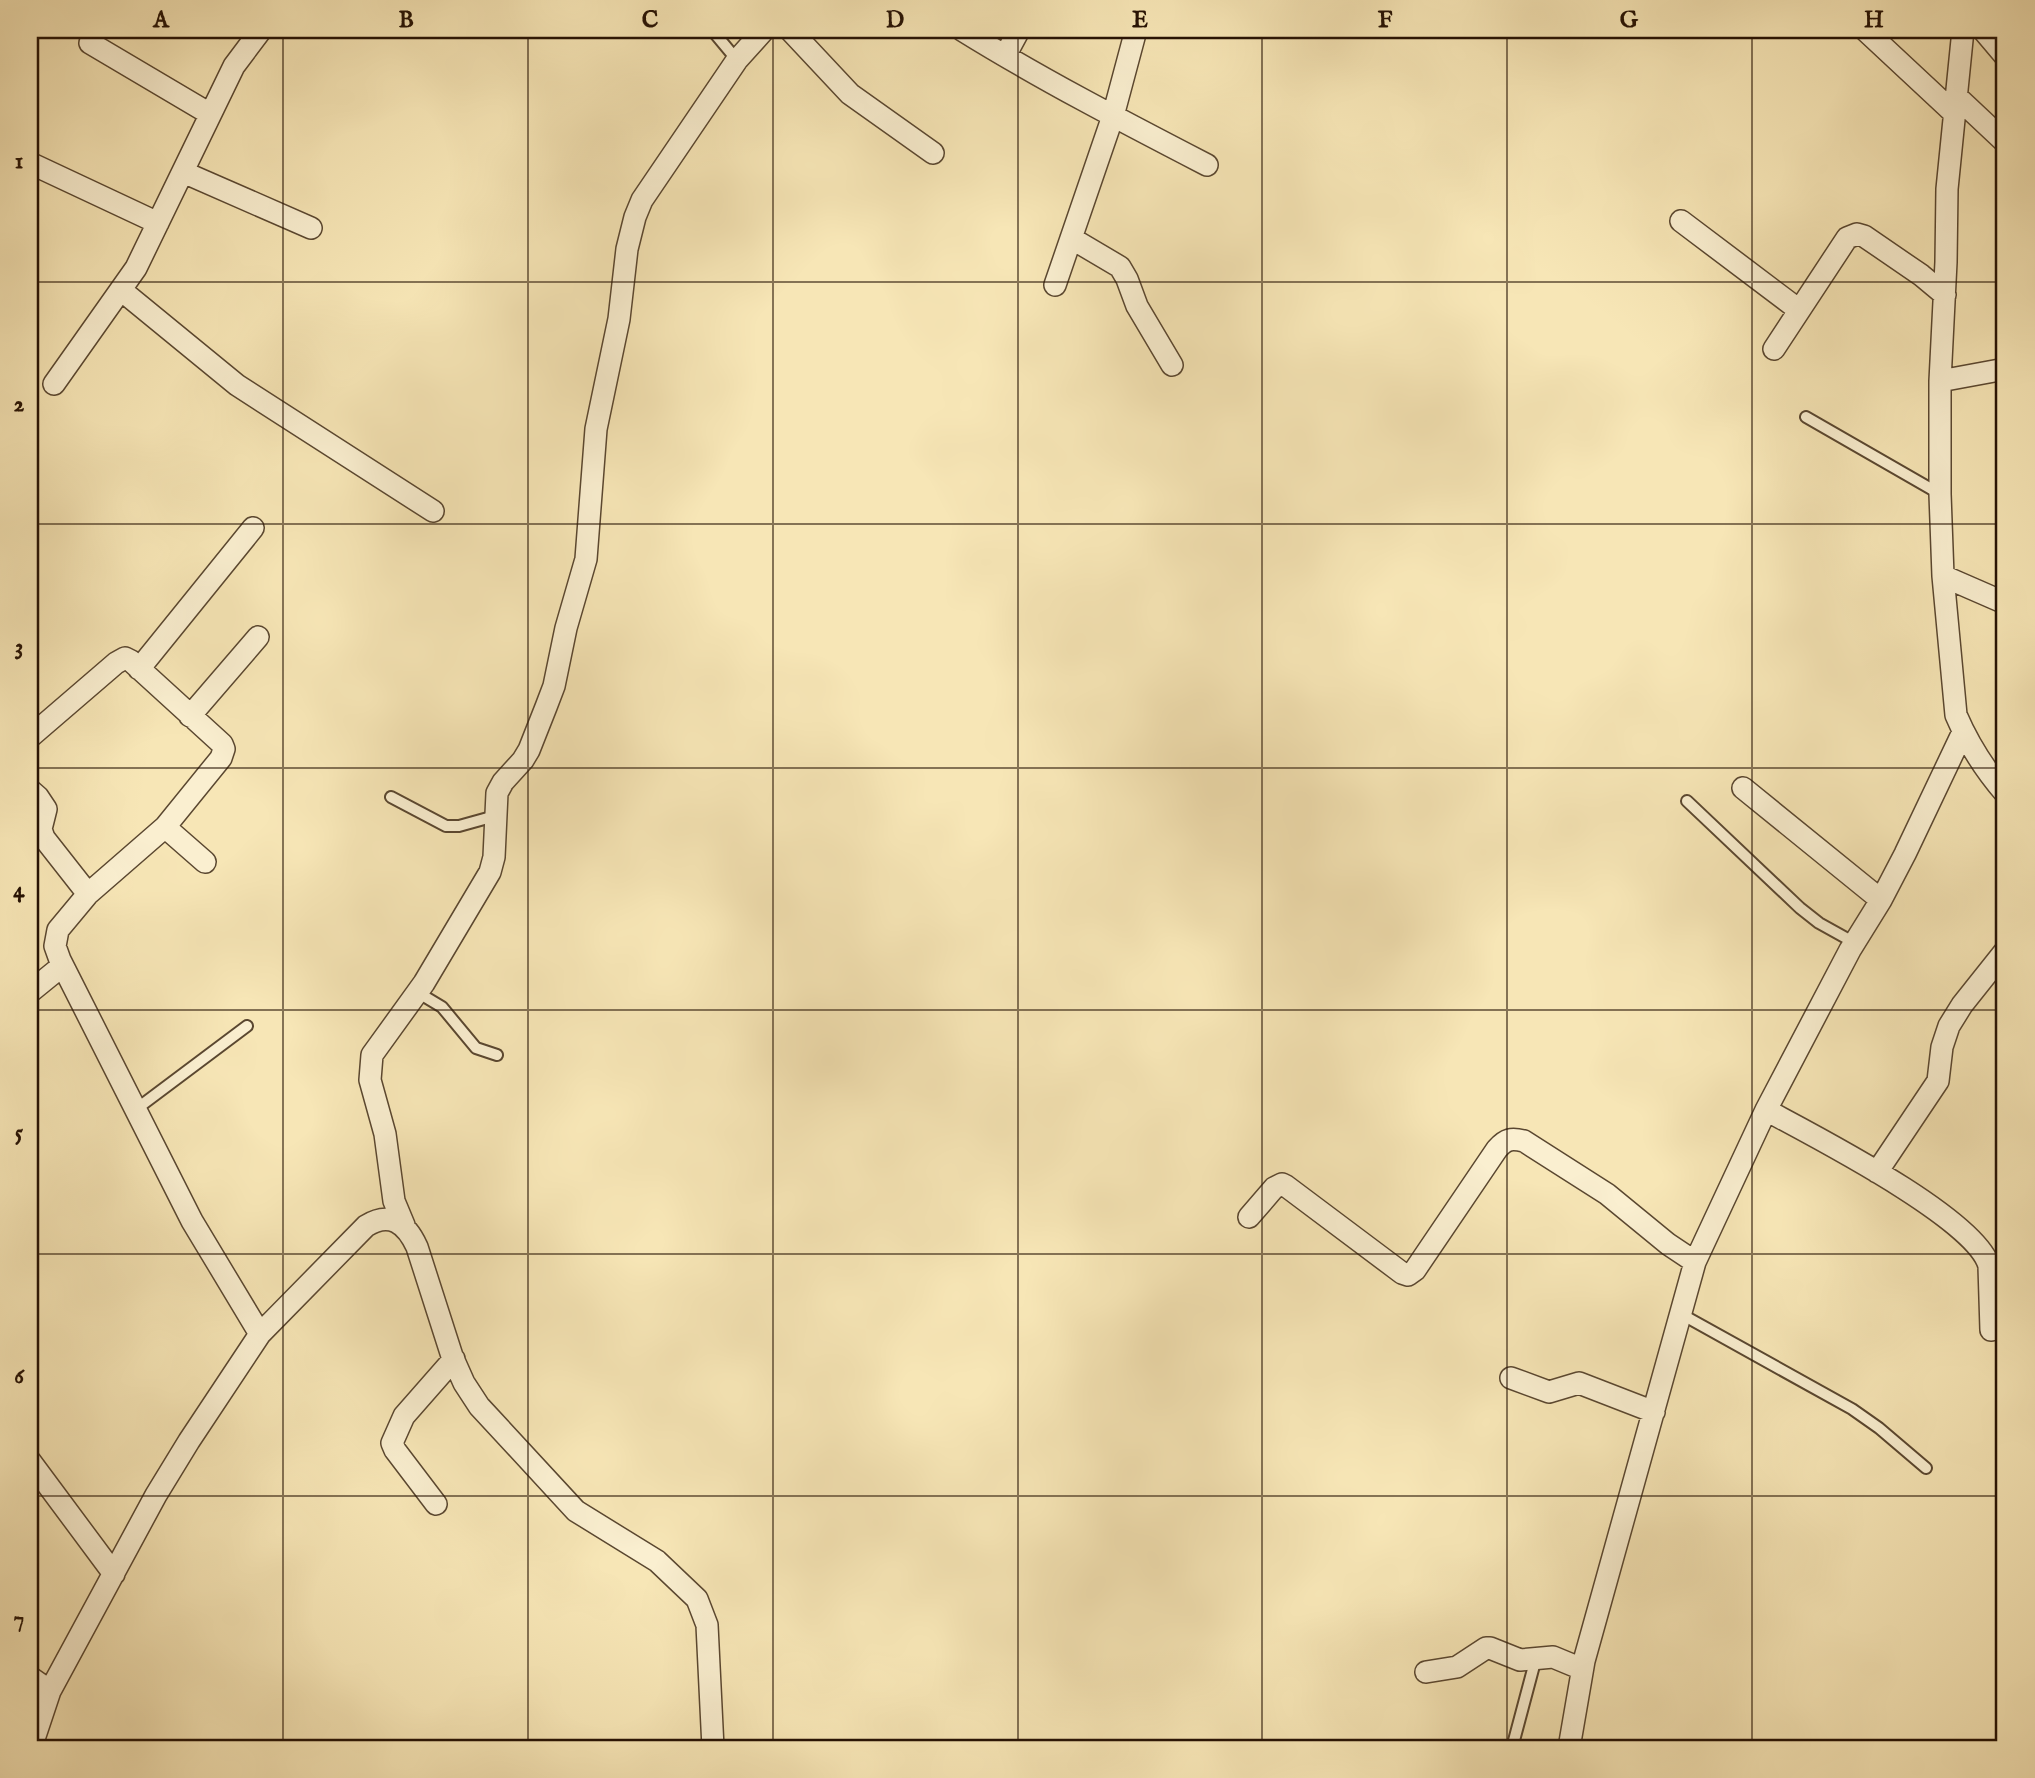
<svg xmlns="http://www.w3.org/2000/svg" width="2035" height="1778" font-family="'IM FELL English',serif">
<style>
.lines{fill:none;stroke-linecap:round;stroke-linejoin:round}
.lane-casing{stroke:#5a4730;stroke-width:14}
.street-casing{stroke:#5a4730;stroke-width:24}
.lane{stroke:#faefd0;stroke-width:10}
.street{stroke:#faefd0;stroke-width:21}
.grid{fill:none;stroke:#261204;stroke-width:2;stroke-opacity:0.55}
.neatline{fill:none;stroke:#261204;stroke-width:2.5}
.grid-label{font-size:23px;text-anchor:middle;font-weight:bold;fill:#261204}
</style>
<rect width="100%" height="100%" fill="#f7e6b6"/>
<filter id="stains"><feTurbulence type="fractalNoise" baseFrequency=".00286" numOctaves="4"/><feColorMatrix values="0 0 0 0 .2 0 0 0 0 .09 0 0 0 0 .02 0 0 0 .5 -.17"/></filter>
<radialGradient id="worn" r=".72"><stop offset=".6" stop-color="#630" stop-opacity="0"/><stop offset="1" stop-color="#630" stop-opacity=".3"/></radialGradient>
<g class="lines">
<g class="lane-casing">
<path id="lane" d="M712 30 737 60
M1806 417 1940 494
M391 797 446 826H459L495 816
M1687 801 1800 908 1819 923 1855 943
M417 992 442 1007 476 1048 497 1055
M135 1110 247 1026
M1681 1314 1852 1409 1879 1428 1926 1468
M1512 1748 1536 1658"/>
</g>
<g class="street-casing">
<path id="street" d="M790 30 850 94 933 153
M962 30C1041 79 1124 122 1207 165
M1865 30 1954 113
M1963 30 1947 189 1946 262 1940 381V494L1943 576 1956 715C1968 743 1985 770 2005 793
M1983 30 2005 56
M90 43 210 114
M1005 56 1019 30
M1956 96 2005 142
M30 163 158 223
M183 172 311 228
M1681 221 1799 310
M1071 238 1120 267 1127 279 1137 306 1172 365
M1055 285 1113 116 1136 30
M121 290 237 385 433 511
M1774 349 1847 238 1857 234 1864 236 1921 275 1945 295
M1940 381 2005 369
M54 384 136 268 234 66 261 30
M1943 576 2005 603
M139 669 253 528
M190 716 258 637
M30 737 116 663 125 658 131 661 222 744 224 749 221 758 165 827
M1743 788 1881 900
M30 790 38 797 46 809 41 829 44 838 88 894
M30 992 62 966
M1766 1110C1812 1135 1977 1219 1989 1266L1991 1330
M1877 1172 1938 1081 1942 1047 1949 1026 1962 1005 2005 951
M1249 1217 1274 1188 1282 1184 1286 1186 1402 1273 1408 1275 1415 1270 1497 1149C1506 1139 1511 1138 1524 1141L1607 1194 1668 1244 1695 1262
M404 1225 394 1201 385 1134 370 1080 372 1055 424 983 490 872 494 857 497 793 503 782 523 760 529 750 546 707 554 686 566 628 586 559 596 429 619 319 627 249 635 217 642 200 737 60 764 30
M260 1334 366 1226C390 1211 406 1223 417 1247L452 1356 464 1383 479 1406 576 1511 657 1561 697 1599 707 1625 713 1748
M1511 1378 1549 1392 1579 1383 1654 1412
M30 1461 114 1574
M436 1504 395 1450 392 1443 404 1416 454 1359
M1426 1672 1457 1667 1486 1648H1490L1520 1660 1553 1657 1582 1669
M30 1677 50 1691 156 1495 189 1441 260 1334 192 1221 60 960 55 946 58 930 88 894 165 827 205 862
M31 1748 50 1691
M1569 1748 1584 1661 1695 1262 1766 1110 1850 950 1881 900 1905 854 1963 732"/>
</g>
<use href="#lane" class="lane"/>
<use href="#street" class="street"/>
</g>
<path class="grid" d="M283 30V1748M528 30V1748M773 30V1748M1018 30V1748M1262 30V1748M1507 30V1748M1752 30V1748M30 282H2005M30 524H2005M30 768H2005M30 1010H2005M30 1254H2005M30 1496H2005"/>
<rect width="2035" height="1778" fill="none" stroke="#f7e6b6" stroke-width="77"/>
<rect x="38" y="38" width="1958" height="1702" class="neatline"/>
<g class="grid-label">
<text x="161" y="27">A</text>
<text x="406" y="27">B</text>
<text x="650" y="27">C</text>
<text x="895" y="27">D</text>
<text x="1140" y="27">E</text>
<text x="1385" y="27">F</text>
<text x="1629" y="27">G</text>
<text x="1874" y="27">H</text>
<text x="19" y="168">1</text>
<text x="19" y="411">2</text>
<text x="19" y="654">3</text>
<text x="19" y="897">4</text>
<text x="19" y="1140">5</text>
<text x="19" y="1383">6</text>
<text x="19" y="1626">7</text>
</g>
<rect width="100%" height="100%" filter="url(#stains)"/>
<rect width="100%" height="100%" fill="url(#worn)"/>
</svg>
